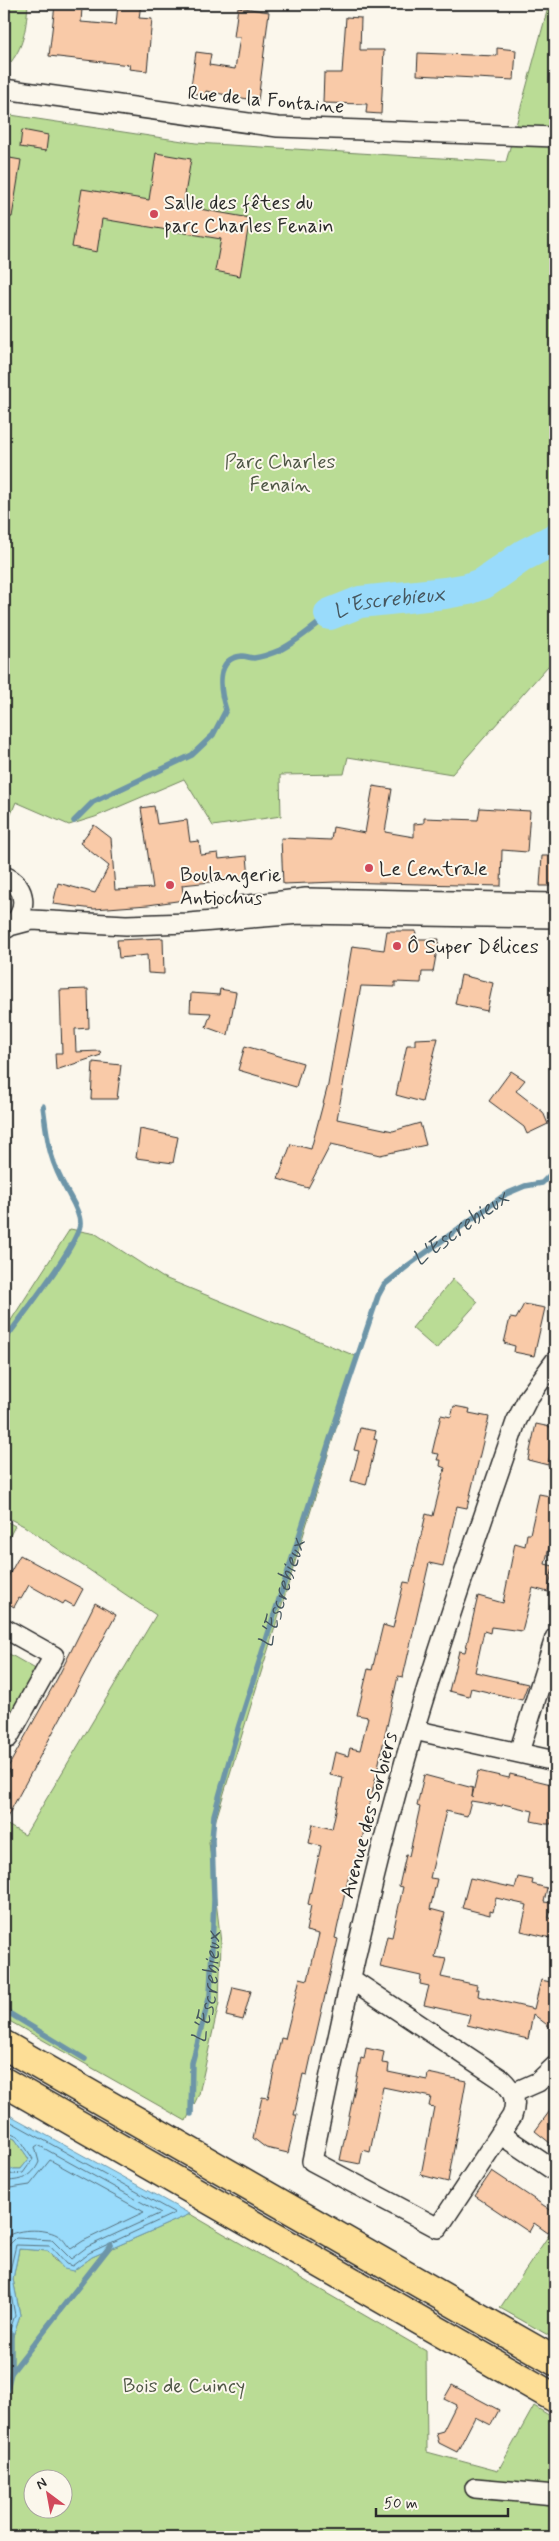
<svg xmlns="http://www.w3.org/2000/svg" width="559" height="2541" font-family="Mynerve,sans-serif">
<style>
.green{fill:#badc95;stroke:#728460;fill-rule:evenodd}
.water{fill:#99dbfb;stroke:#6d95a8}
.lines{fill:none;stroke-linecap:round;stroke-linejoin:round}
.shore{stroke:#57717e;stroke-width:1}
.stream{stroke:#6d95a8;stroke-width:5.5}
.river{stroke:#99dbfb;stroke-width:32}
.building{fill:#f9caa8;stroke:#2b2b2b}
.minor-casing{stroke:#2b2b2b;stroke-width:22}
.highway-casing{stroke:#2b2b2b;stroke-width:31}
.minor{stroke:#fbf7ec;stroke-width:19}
.highway{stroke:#fdde96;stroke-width:28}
.poi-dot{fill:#d1495b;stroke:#fbf7ec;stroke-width:2}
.labels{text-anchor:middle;stroke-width:4;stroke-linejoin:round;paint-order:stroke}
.street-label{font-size:20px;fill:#2b2b2b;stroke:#fbf7ec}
.poi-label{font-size:20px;fill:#2b2b2b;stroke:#fbf7ec;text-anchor:start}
.park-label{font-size:20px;fill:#4f5746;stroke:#fbf7ec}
.water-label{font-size:21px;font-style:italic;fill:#46575f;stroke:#fbf7ec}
</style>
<rect width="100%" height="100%" fill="#fbf7ec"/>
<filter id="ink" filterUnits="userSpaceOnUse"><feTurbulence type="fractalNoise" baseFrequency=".02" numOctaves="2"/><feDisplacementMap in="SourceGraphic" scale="10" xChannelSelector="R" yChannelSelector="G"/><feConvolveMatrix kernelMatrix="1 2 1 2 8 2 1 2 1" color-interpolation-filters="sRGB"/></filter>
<g filter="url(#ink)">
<path class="green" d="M4 4H28C26 26 25 44 11 62L4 61Z
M549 4H555V666H548L452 774 348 757 344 774 280 775 281 816 213 826 184 779 95 817 69 825 16 802 4 831V114L196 143 506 162Z
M70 1229 96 1234 162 1277 358 1357 209 1842 221 1943 219 2003 199 2094 186 2121 4 2018V1823L25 1835 156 1615 24 1526 4 1516V1331Z
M453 1279 478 1302 436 1349 412 1328Z
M4 1520 15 1526 4 1547Z
M4 1651 39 1671 13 1721 4 1716Z
M4 2134 15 2139 29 2159 21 2169H4Z
M190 2214 426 2351 427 2452 498 2471 534 2406 555 2419V2534L500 2537H4V2363L20 2315 13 2279 19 2249 49 2251 54 2260 73 2271 92 2257ZM32 2478H62V2508H32Z
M555 2226V2339L500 2308Z"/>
<path class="water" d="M4 2112 190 2214 92 2257 73 2271 64 2269 48 2251 19 2249 13 2279 20 2315 4 2363V2169H21L29 2159 15 2139 4 2134Z"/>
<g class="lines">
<path class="shore" d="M4 2118 175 2213 89 2253 72 2266 66 2264 50 2246 16 2245 8 2279 15 2315 4 2348
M4 2130 18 2136 33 2159 23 2173 4 2175
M4 2181C20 2181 32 2178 39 2162L35 2147 38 2145 161 2213 87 2247 71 2259 52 2240 16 2238 8 2246 4 2270
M4 2189 30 2185 50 2160 144 2212 83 2241 71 2249C66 2245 64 2238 57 2235 45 2228 13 2228 4 2239"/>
<g class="stream">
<path d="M74 821 93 802 192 755 213 735 226 710C220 691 214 658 242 656 246 656 250 658 254 658 261 657 273 653 280 650 298 641 315 626 330 614"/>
<path d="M4 1341C20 1318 76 1248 80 1225 81 1215 73 1202 68 1193 49 1159 48 1145 43 1106"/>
<path d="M4 2010 85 2059"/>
<path id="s1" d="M191 2114 192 2063 210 1995 214 1900 212 1840 214 1815 239 1725 337 1417 378 1296 384 1285 410 1264 506 1194 525 1186 542 1183 555 1170"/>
<path d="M11 2373 111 2245"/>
<path d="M4 2401 11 2373V2334"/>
</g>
<path class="river" id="s2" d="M330 614 360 602 445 593 468 589 484 583 524 555 555 539"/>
</g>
<path class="building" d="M118 4H141L139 18 152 19 147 71 129 69 130 65 49 56 55 5 82 8 81 22 116 25Z
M238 7 269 12 258 101 206 91 205 95 190 93 196 52 211 54 209 65 235 69 240 37H234Z
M346 17 361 18 360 50H384L381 114 366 113 367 104 323 103 324 73H342Z
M497 48 516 50 514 80 417 75 418 53 497 56Z
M22 130 48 135 46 151 20 147Z
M156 153 191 159 183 206 250 218 240 276 215 271 221 239 102 219 97 252 72 247 82 189 149 200Z
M4 157 21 160 12 217H4Z
M373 786 392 789 385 832 414 837V824L424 823V818L478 820 480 808 530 811 527 852 502 850 501 886 337 882 283 884 281 838 331 840 333 827 365 833Z
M154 806 157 824 187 820 190 842 199 841 201 855 218 853 219 859 247 856 249 878 182 885 184 900 148 905 94 909 53 904 58 883 95 893 109 866 80 843 94 825 111 838 115 890 153 888 141 808Z
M542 856H555V886H540Z
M387 931H416L415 939H439L433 972H422L421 983 395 982V987L361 986 337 1119 393 1131 420 1123 426 1145 380 1155 331 1144 308 1188 278 1179 291 1144 311 1149 328 1085 352 946 384 950Z
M163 938 164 974 148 973 147 955 119 958 117 940Z
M461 975 493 983 487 1011 455 1004Z
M88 989 89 1028 75 1029 76 1052 100 1051 101 1055 56 1070 55 1053H62L60 990Z
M220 989 236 992 228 1035 206 1027 211 1013 190 1012 191 993 219 995Z
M438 1038 422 1102 396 1095 407 1045H415V1039Z
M245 1046 303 1063 296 1087 238 1070Z
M93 1062 121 1065 117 1099H91Z
M511 1071 525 1080 516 1091 543 1112 548 1124 527 1134 524 1127 489 1101Z
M140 1129 178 1137 173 1163 136 1158Z
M524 1304 545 1308 534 1356 514 1352 515 1346 504 1343 510 1318 516 1319Z
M454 1406 470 1409 469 1413 489 1417 467 1508 457 1506 443 1566 429 1563 403 1677 398 1676 354 1876 349 1875 335 1938 338 1939 313 2048 307 2075 303 2074 294 2115H297L288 2153 266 2148 253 2138 262 2097 268 2098 281 2038 285 2039 300 1978 308 1980 319 1934 306 1931 311 1905 308 1904 321 1846 309 1843 313 1824 332 1829 343 1778 330 1775 335 1752 348 1756 350 1748 360 1750 368 1717 357 1715 368 1669 372 1670 383 1625 393 1628 404 1582 410 1583 426 1514 433 1516 445 1468 440 1466 441 1460H437L439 1454 432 1453 441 1415 451 1417Z
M536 1424 555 1428 548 1465 528 1460Z
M360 1428 376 1431 374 1439 377 1440 366 1485 351 1481 359 1451 354 1450Z
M539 1494 555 1497V1523L545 1564 553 1566 548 1592 533 1588 522 1631 491 1627 490 1633 484 1631 475 1672 528 1684 522 1700 471 1688 469 1696 449 1691 459 1651 465 1652 478 1596 503 1603 515 1543 525 1546 527 1534H530Z
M20 1555 83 1589 74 1606 65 1601 63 1604 29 1585 21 1599 19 1598 14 1607 4 1601V1584Z
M95 1603 116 1615 4 1823V1781L10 1770 7 1769 57 1679Z
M478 1771 509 1778 510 1774 555 1785V1804L551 1824H546L531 1821 533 1811 503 1804 502 1806 471 1801 467 1816 446 1811 430 1878 437 1879 430 1909 445 1913 435 1957 446 1959 441 1977 477 1985 476 1989H479L478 1996 534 2009 541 1980 555 1983V2031L533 2014 528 2039 467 2025 470 2015 424 2005 429 1986 420 1984 421 1976 380 1967 387 1936 392 1937 403 1887 399 1886 406 1855 409 1856 420 1807 417 1806 424 1775 473 1788 472 1797Z
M518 1877 533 1880 532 1884 547 1888 544 1902 552 1903 549 1918 555 1919 551 1938 521 1931 527 1905 496 1898 493 1912 490 1911V1915L462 1908 470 1878 515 1888Z
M233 1987 251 1991 243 2020 226 2016Z
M366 2048 384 2052 382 2063 389 2064 388 2072 427 2080 428 2073 466 2081 448 2182 421 2175 434 2107 429 2106 431 2097 383 2087 370 2152 363 2150 360 2164 340 2160 361 2058 364 2059Z
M555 2104V2147L535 2131Z
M492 2171 555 2213V2222L548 2233 534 2223 529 2232 475 2196Z
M452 2385 499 2410 491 2425 475 2417 457 2452 439 2443 436 2433 443 2431 456 2405 444 2399Z"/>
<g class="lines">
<g class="minor-casing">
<path id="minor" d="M4 89 278 127 555 137
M4 876C28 885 29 915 7 928
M225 908 306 898 555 903
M13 925 32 920 126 925 189 923 300 914 555 918
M4 1628 54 1656 8 1738 4 1736
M414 1730 555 1761
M519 1752 555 1638
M351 1979 501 2079C513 2090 518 2100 512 2116L438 2228 312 2161C342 2016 372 1871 414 1730 445 1626 481 1524 516 1422L528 1398 555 1361
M513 2093 538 2082 555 2066
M500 2134 555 2171
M475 2488 555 2495"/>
</g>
<g class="highway-casing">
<path id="highway" d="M4 2045 555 2361
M4 2082 555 2398"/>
</g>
<use href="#minor" class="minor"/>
<use href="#highway" class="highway"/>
</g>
</g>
<g class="poi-dot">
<circle cx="154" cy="214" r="5"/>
<circle cx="369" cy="868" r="5"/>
<circle cx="170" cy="885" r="5"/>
<circle cx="397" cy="946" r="5"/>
</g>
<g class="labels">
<g class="street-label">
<text transform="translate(266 99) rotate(5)" y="7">Rue de la Fontaine</text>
<text transform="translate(368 1815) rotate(-75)" y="7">Avenue des Sorbiers</text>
</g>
<g class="poi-label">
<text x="164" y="209">Salle des fêtes du<tspan x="164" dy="23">parc Charles Fenain</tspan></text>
<text x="379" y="875">Le Centrale</text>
<text x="180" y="881">Boulangerie<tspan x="180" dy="23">Antiochus</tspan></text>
<text x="407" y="953">Ô Super Délices</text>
</g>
<g class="park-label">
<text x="280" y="468">Parc Charles<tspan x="280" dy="23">Fenain</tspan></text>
<text x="184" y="2392">Bois de Cuincy</text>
</g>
<g class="water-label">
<text dy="7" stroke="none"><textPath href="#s2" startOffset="61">L'Escrebieux</textPath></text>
<text dy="7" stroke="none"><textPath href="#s1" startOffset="954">L'Escrebieux</textPath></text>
<text dy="7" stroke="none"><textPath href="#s1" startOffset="534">L'Escrebieux</textPath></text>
<text dy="7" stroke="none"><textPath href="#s1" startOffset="129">L'Escrebieux</textPath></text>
</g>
</g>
<rect width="559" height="2541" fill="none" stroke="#fbf7ec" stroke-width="20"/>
<rect x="10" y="10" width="539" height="2521" fill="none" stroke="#2b2b2b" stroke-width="2" filter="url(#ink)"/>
<g transform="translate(48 2494) rotate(328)"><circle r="24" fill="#fbf7ec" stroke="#a8a59f"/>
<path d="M0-4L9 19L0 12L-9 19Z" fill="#d1495b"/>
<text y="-8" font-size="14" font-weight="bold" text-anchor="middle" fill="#2b2b2b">N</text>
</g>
<path d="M376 2508v8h132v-8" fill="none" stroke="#2b2b2b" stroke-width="2.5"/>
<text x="384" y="2508" font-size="15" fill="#2b2b2b" stroke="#fbf7ec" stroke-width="4" paint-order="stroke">50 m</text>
</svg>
